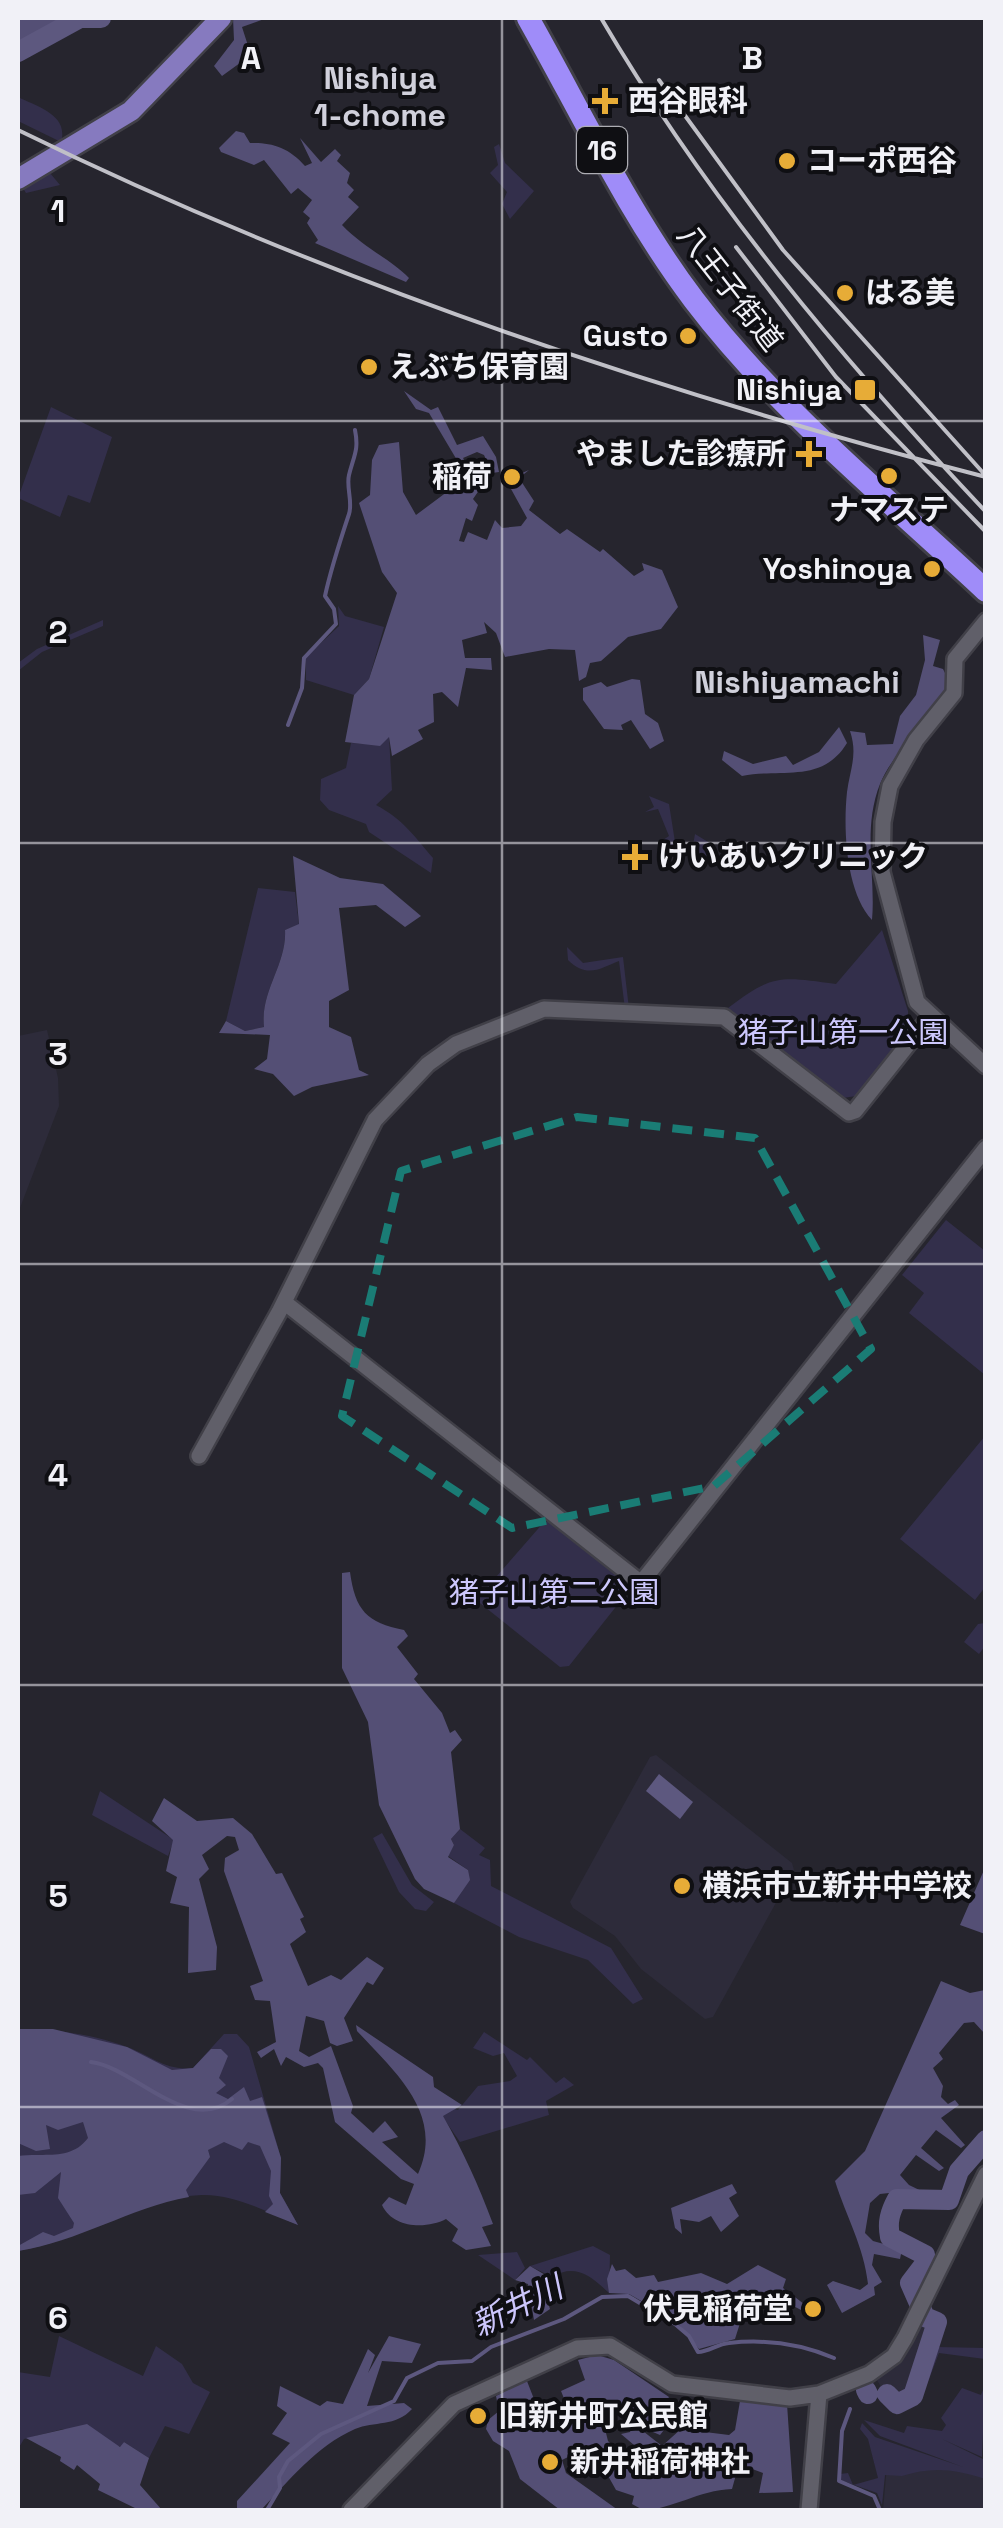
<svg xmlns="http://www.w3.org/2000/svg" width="1003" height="2528" font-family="'Space Grotesk','Noto Sans JP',sans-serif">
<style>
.built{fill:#2d2b3a}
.green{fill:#332f4b}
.forest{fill:#544f75}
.water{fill:#5d587f}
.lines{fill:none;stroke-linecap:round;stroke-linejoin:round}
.stream{stroke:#5d587f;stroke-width:4}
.river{stroke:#5d587f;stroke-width:20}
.minor-casing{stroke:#414048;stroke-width:20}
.major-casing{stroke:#414048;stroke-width:25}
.highway-casing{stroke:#414048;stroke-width:28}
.minor{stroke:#605f69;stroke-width:15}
.major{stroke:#867abf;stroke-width:20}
.highway{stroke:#9f8cf9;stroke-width:22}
.rail{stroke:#c0c0c7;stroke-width:4}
.marked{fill:none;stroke:#1a7c75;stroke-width:8;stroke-dasharray:20 12;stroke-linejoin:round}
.grid{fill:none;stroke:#f1f1f7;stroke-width:2.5;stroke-opacity:0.55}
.poi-dot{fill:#e7ac37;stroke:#0f0f13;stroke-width:4}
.labels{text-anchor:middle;stroke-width:8;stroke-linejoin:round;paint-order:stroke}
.shield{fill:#0f0f13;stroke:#adadb3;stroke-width:2.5}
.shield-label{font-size:28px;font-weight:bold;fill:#f1f1f7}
.poi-label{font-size:30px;font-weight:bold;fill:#f1f1f7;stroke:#0f0f13;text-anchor:start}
.street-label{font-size:30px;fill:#f1f1f7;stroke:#0f0f13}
.park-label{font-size:30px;fill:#cdc8fd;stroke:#0f0f13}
.neighbourhood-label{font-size:32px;font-weight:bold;fill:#d0d0db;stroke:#0f0f13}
.water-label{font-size:32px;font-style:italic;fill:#ccc6fc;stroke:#0f0f13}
.grid-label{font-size:32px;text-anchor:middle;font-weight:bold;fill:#f1f1f7;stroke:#0f0f13;stroke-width:8;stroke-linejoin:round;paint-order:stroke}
</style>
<rect width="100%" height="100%" fill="#26252e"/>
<path class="built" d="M47 1030 58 1078 59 1106 18 1213V1036Z
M656 1755 792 1863 794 1870 713 2017 705 2019 641 1969 615 1936 573 1908 570 1902 650 1757Z
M919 2320 934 2326 919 2380 912 2394 900 2402 883 2390 875 2377Z
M889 2443 985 2477V2510H883Z"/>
<path class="green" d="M18 97C38 107 69 115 61 142L18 121Z
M499 144 505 163 534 191 510 219 502 204 507 192 490 173 498 165 494 147Z
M50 173 60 185 26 193 23 188Z
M51 407 112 437 90 503 68 495 60 517 18 498Z
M338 606 345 616 384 627 369 679 354 695 306 680V657L339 626Z
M103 620V626L42 652 18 671V663L37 649Z
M389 736 392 790 376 805C404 820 414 836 433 858L431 873 369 832 366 824 329 810 320 800 321 779 346 768 351 743 375 744Z
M649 796 669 804 675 842 667 851 660 842 669 836 658 809 645 812 654 807Z
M695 834 713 845 717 857 699 860 691 856Z
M258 888 295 892 299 925 285 930C287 964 260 991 264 1027L245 1031 226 1021Z
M882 930 908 1011V1031L856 1096 843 1098 728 1008C773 973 782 977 836 984Z
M567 947 583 963 623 957 629 1009H625L619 961C601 968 587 979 568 960Z
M946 1220 985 1251V1375L909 1313 924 1293 902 1275Z
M985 1436V1587L975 1600 900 1539Z
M554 1521 628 1582 630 1589 569 1666 560 1667 476 1600 544 1522Z
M985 1623V1646L979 1654 964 1642 978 1624Z
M100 1791 174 1840 168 1856 92 1815Z
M460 1829 485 1848 479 1855 490 1860 491 1886 611 1948 643 1999 633 2004 588 1960 519 1937 454 1903 468 1870 448 1856 454 1845 451 1839Z
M382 1833 412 1885 434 1902 426 1911 415 1909 399 1892 373 1838Z
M18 2029C54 2029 93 2034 127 2047 152 2056 165 2071 193 2068L224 2034H237L249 2047 281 2158 280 2193 298 2225C269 2213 235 2194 202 2195 146 2196 80 2241 18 2251Z
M484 2032 527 2060 530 2057 556 2083 564 2077 574 2085 546 2101 549 2115 460 2142 442 2116 451 2108 458 2110 478 2086 510 2081 517 2076 504 2053 493 2056 473 2048Z
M593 2246 610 2255 609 2293C591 2276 575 2263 552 2277L530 2266Z
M517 2252 525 2268 515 2280 478 2255Z
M59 2336 143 2376 156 2346 182 2364 193 2383 210 2392 189 2434 165 2426 149 2458 124 2442 121 2447 63 2429 24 2439 18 2449V2372L50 2377Z
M936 2347 985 2348V2359L939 2353 926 2387Z
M985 2385 982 2457 942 2439 983 2459 985 2454V2479C950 2467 928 2468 902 2476L885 2475 882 2505 877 2493 840 2480V2474L848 2473 853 2485 878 2478 868 2439 860 2429 862 2423 875 2437 963 2467 880 2436 864 2420 904 2433 907 2426 942 2431 946 2425 941 2418 962 2388 981 2395Z"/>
<path class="forest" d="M18 18H78L18 50Z
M233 18H267L242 27 251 55 222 76 214 66 234 40Z
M236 131 244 133 250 143C270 142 289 147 305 166L312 163 300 138 321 162 335 149 341 155 337 161 350 173 347 183 354 190 348 197 359 207 342 225C364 248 392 260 409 278L406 282 315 243 318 240 307 223 310 218 303 212 312 200 298 188 291 194 264 160 254 165 221 152 219 148Z
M404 391 431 410 438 407 457 445 483 436 496 457 499 472 492 473 484 455 477 452 463 458 482 486 473 499 478 505 472 521 466 518 459 541 464 542 468 532 487 540 495 520 502 528 521 526 527 518 506 480 529 470 519 478 534 501 529 510 560 534 567 529 600 552 603 549 634 576 644 570 642 563 662 570 678 607 661 629 628 637 601 661 590 663 586 677 579 681 575 650 549 649 505 657 496 633 484 622 487 633 462 640 465 658H491L492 670 466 668 458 707 442 692 433 694 434 722 418 730 423 739 392 756 389 737 380 746 345 742 354 695 369 679 397 593 382 572 359 503 370 495 372 460 379 445 399 442 403 492 416 515 467 477 429 413 416 409Z
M923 635 940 640 933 666 943 669 949 681C943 709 893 750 880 784 862 829 876 878 872 920 846 892 843 830 847 792 850 769 858 755 850 731L865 733 867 745 893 744 900 716 916 695 925 660Z
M632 679 640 680 645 714 658 723 664 741 650 749 631 720 621 725 623 730 604 729 583 700V688L601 682 607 687Z
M839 727 847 743C822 784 782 768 742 776L722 760 724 751 753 764 786 756 793 765 819 752Z
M293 856 340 878 383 884 421 916 405 927 376 905 339 908 349 990 329 1001V1027L351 1037 359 1070 369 1075 312 1087 294 1096 273 1074 254 1069 267 1059 270 1035 219 1033 226 1021 245 1031 264 1027C260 991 287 964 285 930L299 924Z
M350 1572C355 1610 367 1623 404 1630L408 1636 397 1647 418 1674 414 1679 442 1713 450 1733 455 1730 462 1740 451 1752 460 1829 451 1839 454 1845 448 1857 468 1870 470 1880 454 1903 424 1889 415 1879 379 1805 368 1722 342 1668V1573Z
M164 1798 197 1821 233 1818 252 1834 276 1874 282 1873 304 1917 300 1919 306 1932 290 1944 308 1986 331 1975 341 1980 367 1957 384 1968 373 1985 367 1982 344 2018 353 2041 337 2046 330 2043 324 2021 306 2016 299 2051 309 2057 331 2046 353 2106 351 2113 373 2133 385 2121 398 2137 382 2142 418 2174C445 2114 395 2072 357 2031L356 2025 433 2077 434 2087 462 2105 443 2116C464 2153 478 2184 493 2224L482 2227 491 2246 466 2250 452 2241 458 2229 446 2219C427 2229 393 2229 382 2205L389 2197 406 2205 414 2184 401 2179 335 2122 323 2068 318 2063 304 2067 286 2057 281 2066 274 2049 261 2058 257 2052 276 2042 270 2001 255 2000 250 1986 263 1981 224 1871 225 1858 239 1850 235 1837 227 1836 202 1855 209 1869 199 1879 217 1947 216 1970 188 1973 189 1907 170 1903 177 1877 166 1871 173 1840 152 1821Z
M985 1834V1934L960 1925 984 1870Z
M941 1981 970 1993 985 1990V2034L974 2022 964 2023 939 2053 943 2059 933 2068 943 2086 941 2097 948 2104 955 2100 959 2105 941 2118 965 2145 961 2148 936 2130 921 2148 944 2168 939 2171 916 2155 900 2175 909 2185 938 2199 940 2206 906 2203 889 2193 880 2194 870 2203 865 2233 873 2241 902 2249 900 2259 874 2254 872 2265 882 2282 874 2287 875 2295 842 2313 827 2285 833 2281 860 2290 868 2284C864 2247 846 2216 835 2181L865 2151Z
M18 2029H53L127 2047 172 2070 193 2068 211 2049H221L228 2056 219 2078 226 2085 216 2093 228 2099 244 2087 250 2101 262 2097 281 2158 280 2193 298 2225 265 2212 273 2204 269 2196 271 2171 260 2146 248 2142 242 2150 224 2142 208 2150 210 2157 186 2190 189 2197C129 2208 78 2242 18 2251V2246L43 2232 54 2236 73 2228 74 2223 58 2198 61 2172 35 2193 18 2195V2156C42 2152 70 2162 88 2138L83 2122 58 2130 46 2125 50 2149 36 2151 18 2143Z
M732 2184 737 2193 729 2198 739 2216 721 2232 711 2216 699 2222 680 2219 682 2234 675 2228 671 2208Z
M612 2264 616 2271 625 2269 636 2278 654 2275 658 2282 701 2273 727 2284 758 2265 786 2279 783 2288 804 2304 801 2310 767 2292 746 2304 735 2339 699 2349 676 2321 629 2294 609 2293 607 2279Z
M530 2266 547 2276 550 2285 544 2290 550 2309 534 2320 528 2284 515 2280Z
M389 2336 421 2344 412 2363 382 2361 367 2406 404 2403 412 2409C396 2427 374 2421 355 2429 316 2446 289 2481 261 2510H237V2501L290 2443 272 2434 287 2413 277 2406 280 2386 320 2406 327 2401 343 2404 368 2349 375 2355 368 2373Z
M597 2355 614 2360 669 2397 665 2403 602 2417 608 2441 634 2467 641 2451 621 2434 630 2432 632 2426 627 2421 664 2412V2430L660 2435 634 2424 662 2446 681 2429 729 2435 735 2430 740 2401 787 2404 793 2492 759 2493 763 2473 739 2464 732 2489C699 2490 671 2510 643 2510L632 2504 634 2496 616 2490 602 2465 577 2469 568 2457 562 2460 566 2473 618 2510H560L520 2479 509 2451 493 2441 486 2429 488 2420 499 2411 496 2396 504 2392 503 2384 525 2376 541 2417 567 2406 561 2391 585 2380 578 2360Z
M87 2424 120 2447 124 2442 149 2458 140 2485 162 2510H139L98 2490 100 2484 77 2465 74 2470 60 2461 61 2457 26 2438Z"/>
<path class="water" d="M659 1774 693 1802 680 1819 646 1791Z"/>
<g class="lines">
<path class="stream" d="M288 725 302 688 304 658 336 624 334 609 325 596C331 568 340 541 349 514 353 502 346 487 349 475 354 455 359 450 355 430
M91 2062C134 2067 188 2136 232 2099
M865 2397 868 2394
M850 2409 842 2431 839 2481 874 2496 880 2510
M267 2510 280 2488 279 2477 288 2461 321 2434 394 2401 407 2378 438 2363 472 2361 491 2347 564 2319 602 2297 628 2296 675 2324 689 2336 698 2352C709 2352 717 2344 729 2343 765 2339 801 2344 834 2358"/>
<path class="river" d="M18 52 80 18H101
M866 2390 868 2394
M887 2394 897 2404 913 2396 937 2322 925 2317 910 2283 926 2262 925 2255 890 2237C887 2222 890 2212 897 2199L949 2200 959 2171 986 2140"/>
<g class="minor-casing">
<path id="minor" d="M986 621 955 659 954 693 916 740 890 786 883 822 882 872 917 1002 986 1066
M284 1302 641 1583 986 1148
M199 1456 279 1312 375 1120 428 1064 456 1044 544 1009 724 1017 849 1113 855 1111 929 1018
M351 2510 454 2404 577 2348 610 2346 672 2384 790 2398 819 2394 869 2374 894 2356 905 2338 986 2174
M809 2510 819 2394"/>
</g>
<g class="major-casing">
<path id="major" d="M18 179 131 111 221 18"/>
</g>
<g class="highway-casing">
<path id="highway" d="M528 18C581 112 629 214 694 300 776 408 887 498 986 591"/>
</g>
<use href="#minor" class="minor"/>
<use href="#major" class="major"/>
<use href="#highway" class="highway"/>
<path class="rail" d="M601 18C708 200 841 358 986 512
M659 80 783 250 986 476
M18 130C326 281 654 391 986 477
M736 247 836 377 986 532"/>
</g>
<path class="marked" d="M577 1117 755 1138 871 1349 714 1486 512 1528 342 1416 401 1171Z"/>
<path class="grid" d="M502 18V2510M18 421H986M18 843H986M18 1264H986M18 1685H986M18 2107H986"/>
<g class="poi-dot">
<path d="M600 86h10v10h10v10h-10v10h-10v-10h-10v-10h10z"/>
<circle cx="787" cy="161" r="10"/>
<circle cx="845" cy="293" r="10"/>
<circle cx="688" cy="336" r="10"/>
<circle cx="369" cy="367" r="10"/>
<rect x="853" y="378" width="24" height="24" rx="5"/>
<path d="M804 439h10v10h10v10h-10v10h-10v-10h-10v-10h10z"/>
<circle cx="889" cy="476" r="10"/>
<circle cx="512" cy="477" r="10"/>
<circle cx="932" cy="569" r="10"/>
<path d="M630 842h10v10h10v10h-10v10h-10v-10h-10v-10h10z"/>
<circle cx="682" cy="1886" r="10"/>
<circle cx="813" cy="2309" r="10"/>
<circle cx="478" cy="2416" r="10"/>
<circle cx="550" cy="2462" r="10"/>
</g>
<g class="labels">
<rect class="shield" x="577" y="127" width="50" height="46" rx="8"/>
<g class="shield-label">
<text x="602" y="160">16</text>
</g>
<g class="poi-label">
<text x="628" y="111">西谷眼科</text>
<text x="807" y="171">コーポ西谷</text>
<text x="865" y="303">はる美</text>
<text x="668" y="346" text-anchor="end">Gusto</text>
<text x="389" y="377">えぶち保育園</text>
<text x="842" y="400" text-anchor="end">Nishiya</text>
<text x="786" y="464" text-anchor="end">やました診療所</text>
<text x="492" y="487" text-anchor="end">稲荷</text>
<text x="889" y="520" text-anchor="middle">ナマステ</text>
<text x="912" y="579" text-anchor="end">Yoshinoya</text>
<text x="658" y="867">けいあいクリニック</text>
<text x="702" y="1896">横浜市立新井中学校</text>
<text x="793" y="2319" text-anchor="end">伏見稲荷堂</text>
<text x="498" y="2426">旧新井町公民館</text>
<text x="570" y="2472">新井稲荷神社</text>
</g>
<g class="street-label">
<text transform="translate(730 288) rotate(52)" y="10">八王子街道</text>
</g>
<g class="park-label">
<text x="843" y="1043">猪子山第一公園</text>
<text x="554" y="1603">猪子山第二公園</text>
</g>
<g class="neighbourhood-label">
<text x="380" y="89">Nishiya<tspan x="380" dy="37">1-chome</tspan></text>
<text x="797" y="693">Nishiyamachi</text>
</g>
<g class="water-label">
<text transform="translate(517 2306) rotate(-26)" y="11">新井川</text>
</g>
</g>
<g class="grid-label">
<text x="251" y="69">A</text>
<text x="752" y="69">B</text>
<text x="58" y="222">1</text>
<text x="58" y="643">2</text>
<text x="58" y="1065">3</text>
<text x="58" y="1486">4</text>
<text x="58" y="1907">5</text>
<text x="58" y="2329">6</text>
</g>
<rect width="1003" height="2528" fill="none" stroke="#f1f1f7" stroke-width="40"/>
</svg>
